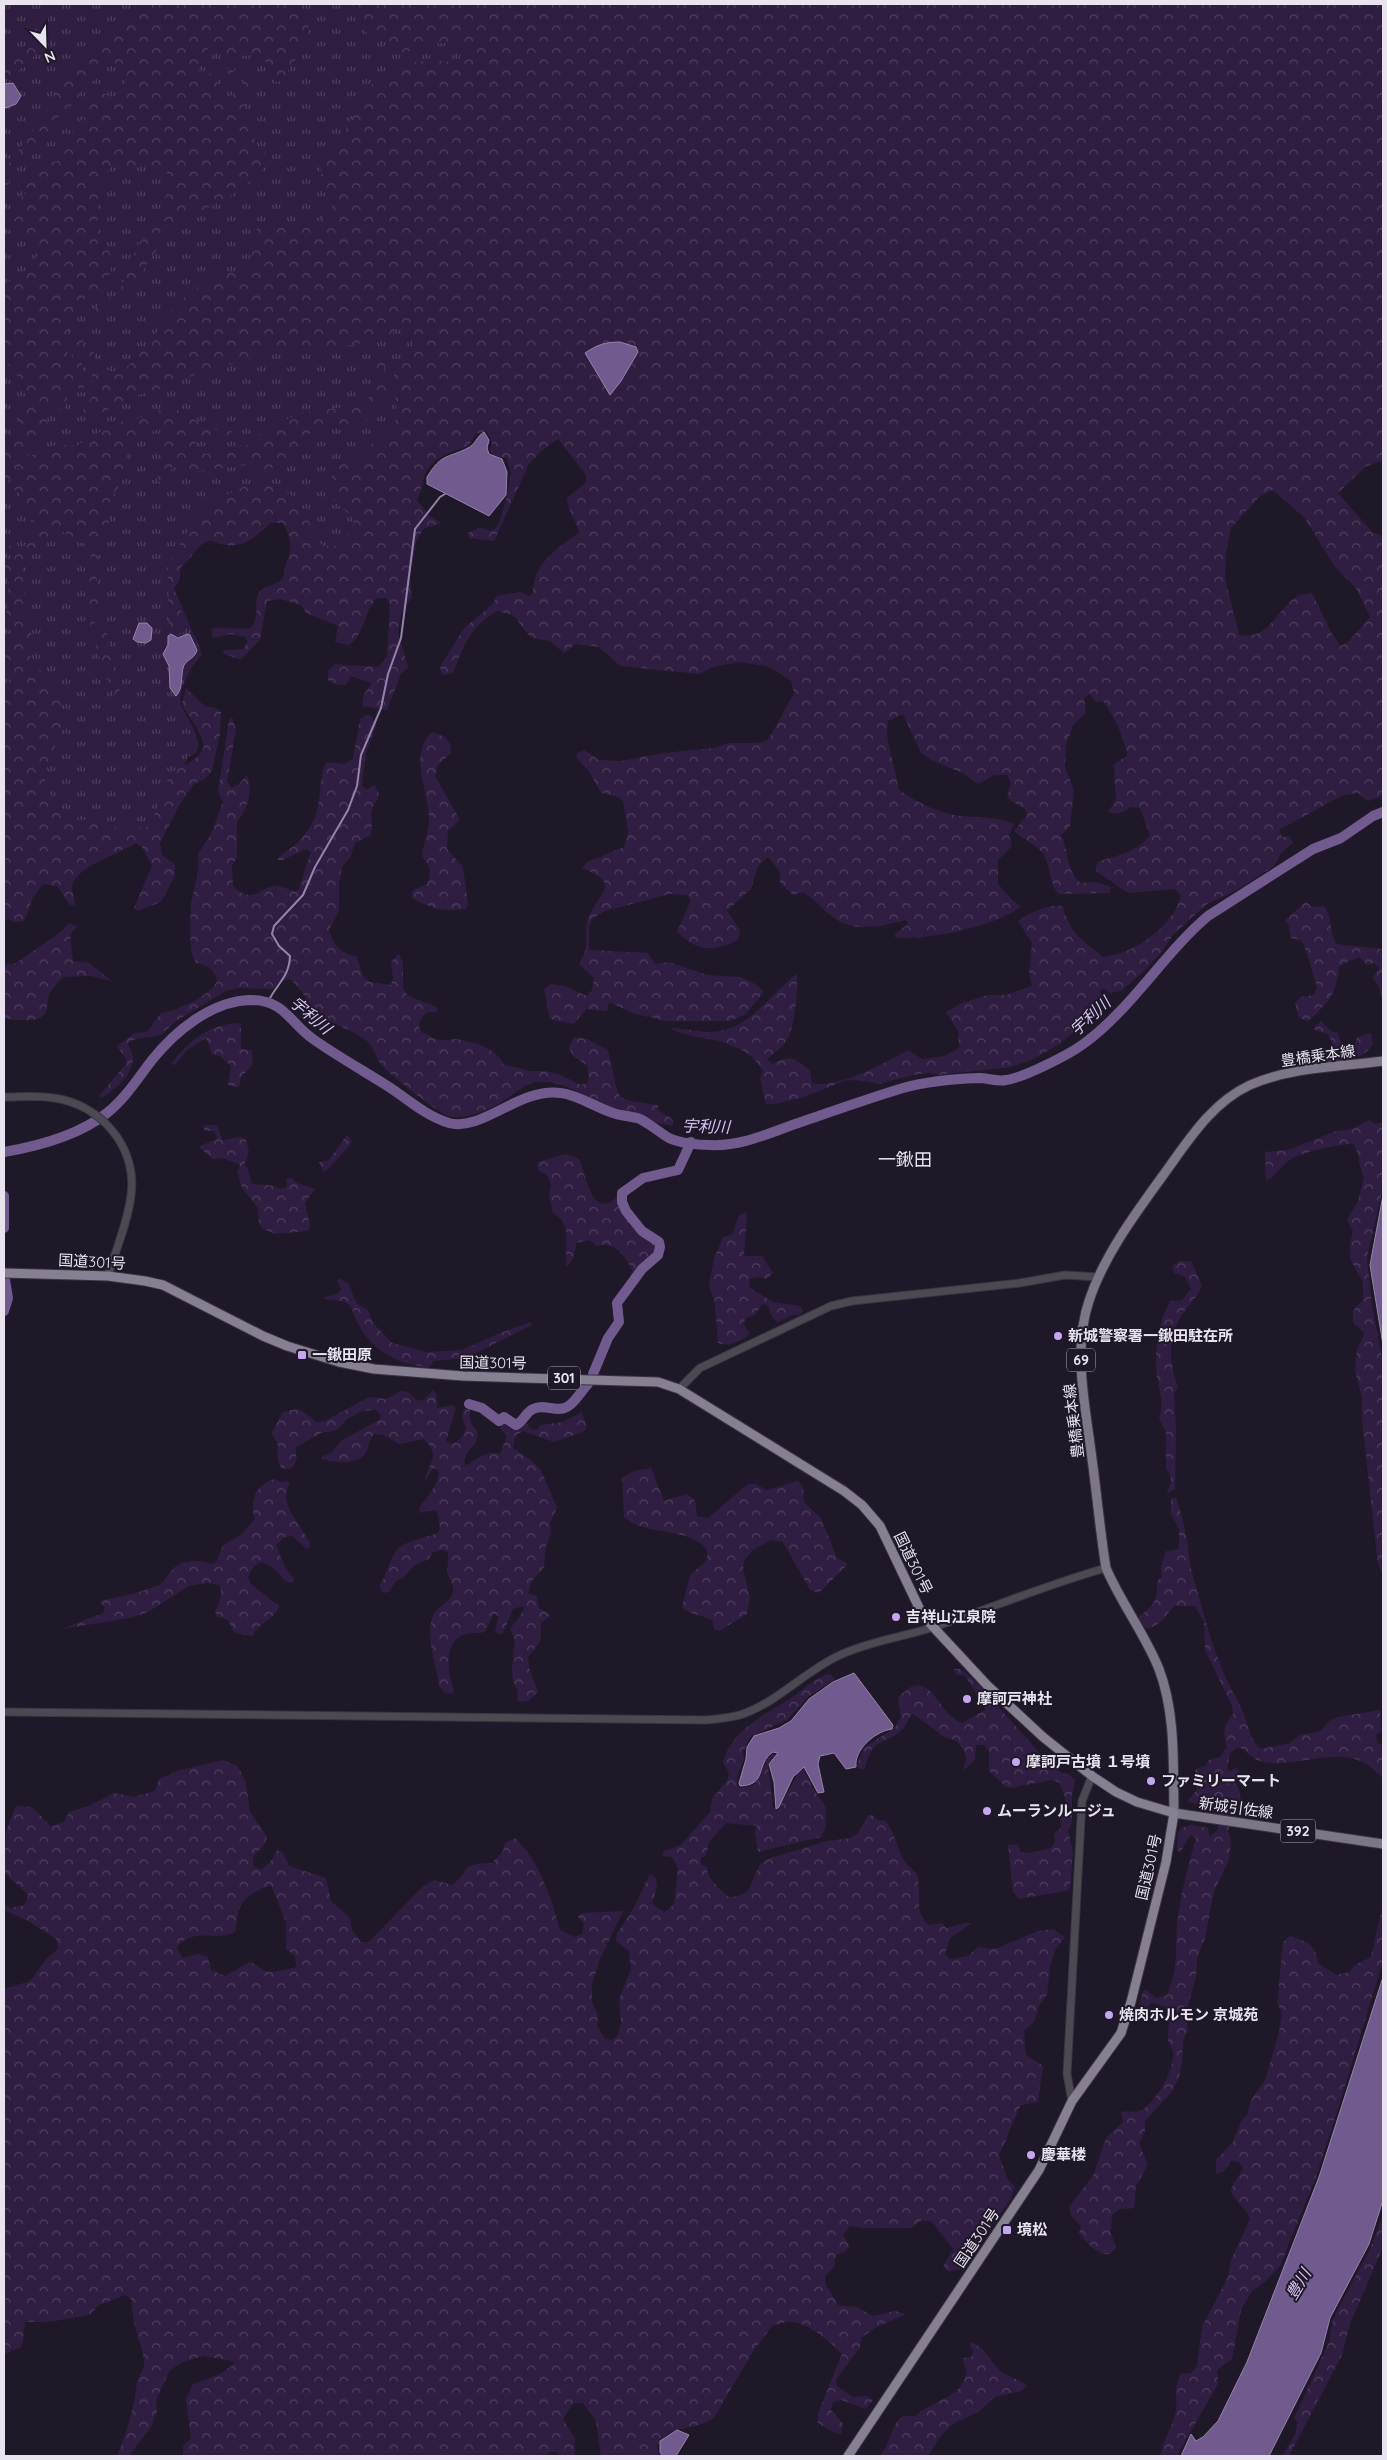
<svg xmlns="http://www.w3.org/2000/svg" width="1387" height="2460" font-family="Quicksand,'Noto Sans JP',sans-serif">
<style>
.grass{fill:url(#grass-tufts)}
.forest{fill:url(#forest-crowns);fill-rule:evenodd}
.water{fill:#715a8d;stroke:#9583aa}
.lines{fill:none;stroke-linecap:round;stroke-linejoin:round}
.stream{stroke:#9583aa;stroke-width:2}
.river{stroke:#715a8d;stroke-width:10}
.tertiary-casing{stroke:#3b3444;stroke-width:9}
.primary-casing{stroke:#3b3444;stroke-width:11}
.trunk-casing{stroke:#3b3444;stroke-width:11}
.tertiary{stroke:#4d4952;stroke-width:7}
.primary{stroke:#7d7688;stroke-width:9}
.trunk{stroke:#877f92;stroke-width:9}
.poi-dot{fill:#c7a6f0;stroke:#1f1828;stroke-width:2}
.labels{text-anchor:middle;stroke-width:4;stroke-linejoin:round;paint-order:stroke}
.shield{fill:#1f1828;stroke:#aca6b3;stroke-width:1}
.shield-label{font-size:14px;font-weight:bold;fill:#e8e3ef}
.street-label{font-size:15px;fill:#e8e3ef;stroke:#1f1828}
.poi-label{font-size:15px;font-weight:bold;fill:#e8e3ef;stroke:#1f1828;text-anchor:start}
.water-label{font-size:16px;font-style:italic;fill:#d9c5f4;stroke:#1f1828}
.quarter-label{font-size:18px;fill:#e8e3ef;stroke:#1f1828}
</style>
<defs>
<pattern id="grass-tufts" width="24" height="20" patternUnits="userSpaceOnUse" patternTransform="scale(1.25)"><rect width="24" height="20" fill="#301e42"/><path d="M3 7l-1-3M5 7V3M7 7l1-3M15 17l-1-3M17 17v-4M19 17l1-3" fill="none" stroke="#4e3f5e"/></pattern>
<pattern id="forest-crowns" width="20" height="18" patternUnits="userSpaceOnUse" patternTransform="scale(1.25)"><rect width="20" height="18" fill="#301e42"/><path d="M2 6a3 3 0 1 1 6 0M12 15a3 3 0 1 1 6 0" fill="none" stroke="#4e3f5e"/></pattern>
</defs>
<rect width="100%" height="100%" fill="#1f1828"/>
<path class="grass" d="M4 4H467L476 53 342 205 264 346 398 323 414 329 419 349 401 406 357 521 351 537 336 549 312 548 293 507 192 533 173 586 201 651 202 655C192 663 177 692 181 705 188 722 201 733 197 752L188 757 159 820 150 829 68 834 4 772Z"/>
<path class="forest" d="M137 4H300L309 22 308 42 281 81 275 82 270 65 256 55 240 56 231 77 228 74 226 54 219 44 208 48 199 66 198 73 204 79 212 72 216 73 220 97 224 101 239 89 246 76H255V84L246 94 245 111 258 150 268 154 270 161C257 177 236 195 216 204 201 211 193 213 180 225 167 237 155 251 146 266 135 284 133 297 113 308L138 244 154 227 165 206 167 172 163 165 144 167 113 166C101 173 95 219 98 232 101 243 113 251 112 263 111 286 89 291 77 307 73 313 72 321 70 329 66 339 64 343 68 354L72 355C78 350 77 344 80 338 85 321 94 306 110 298 108 313 96 317 88 329 77 349 83 369 84 390L82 393 74 382 69 387 64 414 55 406 48 409 47 431 4 487C4 475 1 459 4 447 9 423 41 406 16 379L18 374 4 360V283C19 279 33 266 39 253 33 235 23 235 15 222 7 208 22 201 26 190 28 184 26 177 27 170L33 165 57 161 68 136 83 118 94 96 97 93 107 94 110 98 111 104 121 101 126 92V79L119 72 113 58 105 61 99 76 82 90 75 103 57 118 51 138 45 145C22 146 14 163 9 184L4 187V170L45 114 65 74 89 54 87 43 93 40 100 44 112 41C113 22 120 26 131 15 133 13 135 7 137 4Z
M353 4H1383V460L1365 467 1338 493 1372 532 1383 536V796L1368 801 1358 793 1341 796 1279 830 1282 837 1290 836 1293 843 1281 853 1274 866 1237 890 1207 904 1173 935 1160 954 1141 974 1121 991 1110 993 1103 988 1100 991 1103 1000 1097 1013 1058 1045 1034 1059 1011 1067 939 1075 929 1073 913 1075 879 1084 856 1080 844 1081 804 1097 775 1104H766L760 1078 763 1071C749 1045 719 1041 693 1036 685 1034 676 1033 671 1028 684 1028 697 1032 709 1032 749 1032 768 995 797 974 798 990 795 1032 784 1044 779 1050 772 1054 767 1060L773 1064C792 1054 794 1059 810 1070L812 1083C834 1090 888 1062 908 1050L922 1059 944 1056 959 1048 958 1031 946 1012 962 1003 988 995H1006L1032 986 1029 972 1032 943 1018 921C1031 912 1047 904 1063 906 1069 933 1083 941 1103 957 1135 954 1173 926 1181 896L1175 889 1128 893 1096 871 1097 862C1115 856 1139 852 1150 835L1140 808 1131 807C1124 813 1118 815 1108 812L1116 799 1114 764 1127 756C1125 737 1114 717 1103 701L1096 702 1090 694 1084 698 1086 713 1073 725 1066 745 1065 767 1074 790 1070 827 1061 835C1069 851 1066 872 1081 883L1094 882 1111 887 1110 893 1059 894C1048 883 1052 867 1043 854 1037 845 1022 838 1014 831L1027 815 1026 810 1007 798 1011 783 1007 775H994L978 784 963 773 933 761 921 753 903 714 888 721 887 736 899 790C917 802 938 813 960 816 979 818 996 816 1014 824L1009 835 1012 846 998 860V884L1013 901 1021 906C1001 925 923 942 895 937V934L908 924 906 920C885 925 857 933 837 920 825 912 815 900 803 892L793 895 780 883V872L768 857 758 866 751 889 727 911 740 930 738 940C713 952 698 952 677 932L691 900 687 895 670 894 605 911 592 919 589 927V950L648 953 655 964 669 962 707 975 740 977 755 984 764 992 745 1015 729 1021H666L635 1014 609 1002 607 1011 586 1009 574 1024 550 1019 544 989 551 984 564 986 587 996 592 990 594 978 580 965C580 959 582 959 584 954 589 943 583 928 589 916 600 891 622 884 582 868L587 862 624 847 628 832 623 801 616 796 601 793 588 770 578 760 576 754 584 750 599 760 620 761 663 753 714 748 729 743H757L768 740 794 693 791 681 770 667 740 662 713 667 699 674 620 666 599 647 576 644 564 653 550 641 531 638 513 615 497 611C470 627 464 645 453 673L442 675 440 667 464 628 492 605 497 596 520 592 529 596 533 593C532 566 557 547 579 533 577 520 567 512 567 498L586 482V475L558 439 541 451 529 464 494 541 469 538 468 533 480 527 491 531 498 526 507 496 511 473 507 458 495 456 490 452 492 442 486 431 475 434 469 446C452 451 430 458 424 477 422 485 421 492 417 500L430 516 441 523 423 529 416 542 410 577 412 597 401 614 398 632 408 667 401 674 387 710 362 706 364 694 372 683 351 676 346 685 333 684 328 680V671L335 664 378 667 387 657 390 604 386 598H377C362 614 366 633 349 645L335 642 338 626 306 613 301 605 280 599 267 601 260 640 241 660 222 653 225 650 243 649 247 643 246 637 231 634 213 638 211 629C225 626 237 630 251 628 261 612 253 606 258 595 263 584 273 587 280 581 287 575 283 571 286 564 293 544 292 543 283 523H270C256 537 245 548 224 545 219 544 213 540 209 541 197 543 191 561 181 567L179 582 173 589C175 604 188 616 185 632L178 635 169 630 168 569 172 558 199 512 226 495 247 485 265 481 274 484 296 499 307 515 315 537 323 546H336L350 533 354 521C349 511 341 509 335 501 323 487 332 473 343 462L354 464C362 459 363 452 370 446 375 441 385 438 390 432 398 423 397 408 395 397L388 396C377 414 362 429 339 428 330 428 320 427 312 432 306 436 305 442 302 448 293 461 273 468 258 473L246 465 191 472 185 470 177 463 172 467 169 479 163 484 157 480C159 471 159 460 161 452 165 442 172 437 166 426L148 433 133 446 127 458 126 473 105 511 110 520 99 552 96 575 101 605 94 624 107 633 112 664 120 685 119 696 115 698C101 662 87 628 86 589 86 574 95 562 88 547 65 537 58 522 31 522 29 512 36 505 22 503L18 491 6 488C16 470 33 450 53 446 60 444 70 446 77 446L88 437 113 427 120 422 147 416 163 409H177L210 429 231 431 234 434 212 439 208 436 198 437 195 442 200 450 206 454 225 447 251 445 260 434 299 413 359 405C385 393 363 371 382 355L387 358 383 376 386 383 390 384 402 359 413 349 414 342 410 331 398 328 389 336 369 339 359 344 310 351 297 348 284 347 263 353 242 361 207 370 157 390 138 395 96 415 82 417 81 413 94 394 88 347 92 344C93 354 95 365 106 369 111 372 115 373 120 371 137 364 162 324 173 309 180 299 195 289 205 282 220 271 237 274 252 266 254 257 245 248 250 239 261 213 287 228 307 226 318 225 325 216 333 209 331 194 317 187 322 172L317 161 334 150 369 87 381 77 395 69 416 62 432 60 453 62 467 55 469 49 464 44 440 43 392 55V44L386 41H375L356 22ZM1273 490 1304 517 1335 567 1356 588 1370 617 1347 643 1340 646 1331 632 1312 593C1308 594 1303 594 1300 595 1276 606 1272 641 1239 635L1225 578 1226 553 1231 528 1260 496Z
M35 44 46 47C28 58 24 71 4 79V54Z
M37 526 49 533 47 544 30 556 23 570 26 611 32 638 29 653 33 662 54 685 62 707 63 725 46 770 45 781 48 790 66 822 71 823C84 814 100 826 116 828 126 830 137 828 148 827 160 811 159 787 174 772 183 764 200 760 203 748 206 737 187 715 182 704L186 688 204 706 216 708 221 712 220 733 212 771 205 779 194 784 180 804 160 843 162 855 175 865V876L161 902 138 911 134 908 152 866 142 847 136 843C119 854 76 866 72 886 72 892 75 900 75 906L70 905 57 886 43 884C29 900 32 904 24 921L15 922 8 919 4 922V685L9 680 4 663V648L11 643 15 635C0 617 9 598 9 577L4 572 5 565 12 564 14 560 7 550 11 543 23 549 27 545 23 541 28 533Z
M369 714 377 723 366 753 362 785 366 790 374 785C384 798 376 798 372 810 370 817 373 827 371 835L355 843 351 856 342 867 339 885V911L329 930C334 945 339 953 356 956L364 978 370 982 391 985 393 979 391 962 399 954 403 962V989L408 996 437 1007V1012H427C420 1018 417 1023 421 1032 426 1034 433 1038 439 1040 444 1041 450 1039 455 1039 472 1041 497 1048 503 1064L529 1071H545L559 1074 581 1085 588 1082V1066L573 1056 569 1048 574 1037 587 1039 608 1050 616 1086 620 1097 631 1101 658 1105V1110L671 1118 674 1123 672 1126C651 1122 630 1114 610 1107 585 1098 564 1079 536 1082 523 1084 511 1097 500 1103 487 1111 460 1122 446 1115 435 1110 387 1073 380 1063 375 1056 374 1047 367 1041 352 1029 331 1025 317 1013 306 1002 301 986 289 979L278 983 273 989 239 988 226 991 176 1021 161 1035 136 1039 128 1043C129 1048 133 1053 133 1058 132 1076 115 1090 101 1098L99 1096 126 1064V1059L117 1046 135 1033 147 1032 161 1013C176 1011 212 995 217 981 213 969 209 965 196 963L191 951 190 927 191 903 198 872V854L211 834 223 802 218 791 229 720 232 717 236 730 227 781 231 788 238 785 247 775C253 788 248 811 237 821V858L232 865 233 886C255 907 259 885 278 886 285 887 290 891 298 891L311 852 306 849 283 860H277C282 852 291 849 298 842 303 837 310 827 314 820 322 801 318 780 326 762L344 764 353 759 360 719Z
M432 732 443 736 450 743 451 753 438 765 435 776 460 820 448 831 447 849 463 867 468 904 466 909C441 911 434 910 412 898V891L427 884C433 872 429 866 422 856 423 844 428 833 429 822 430 791 407 757 432 732Z
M1306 902 1313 907 1324 906C1333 918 1329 931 1336 944L1383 949V1000L1378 985 1372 978 1379 968 1374 963 1367 965 1359 957 1339 966C1337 993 1329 1003 1308 1021L1299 1018 1295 1003 1300 997 1314 995 1317 987 1304 945 1300 940 1291 938 1289 926 1285 920Z
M69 923 77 926 70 935 73 961 89 963 112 981 90 976 63 977C58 982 53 987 50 993 45 1003 52 1018 32 1020 23 1021 13 1019 4 1019V965L16 963 58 934Z
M1321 1021 1331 1031 1338 1033 1342 1046 1346 1049 1354 1047 1357 1037 1371 1033 1373 1044C1371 1046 1368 1051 1365 1053 1350 1062 1320 1065 1305 1060V1052L1327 1049 1333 1045 1328 1034 1315 1030 1314 1028Z
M236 1023 241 1024V1049L252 1050C254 1071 250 1065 240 1079V1085L238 1087 228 1085 231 1066 220 1056 212 1054 206 1038 187 1050 175 1065 171 1064C189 1041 206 1026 236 1023Z
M1369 1120 1375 1124 1383 1122V1187L1367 1258 1372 1305 1383 1363V1574L1378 1564 1362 1420V1399L1355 1370 1357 1349 1364 1336 1363 1331 1353 1323V1311L1363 1299V1282L1350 1259V1244L1353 1231 1347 1220 1358 1201 1364 1177C1358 1166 1360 1155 1354 1144 1339 1144 1302 1152 1289 1160 1281 1166 1275 1177 1266 1181L1265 1152 1288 1150 1336 1131 1352 1129Z
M206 1125H217L222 1140 241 1137 246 1140 249 1152 244 1166 247 1167 252 1183C262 1187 271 1182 280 1189L287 1187 286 1179 291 1178 297 1183 315 1189 305 1203 310 1226 308 1231 275 1234 263 1229 259 1223 258 1208 242 1188 237 1172 240 1165 223 1158 213 1159 200 1148V1146L217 1139 215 1131H205L203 1127Z
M347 1135 352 1141 350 1145 324 1173 319 1162 329 1160Z
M566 1154 579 1159C585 1171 590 1213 611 1202 616 1199 622 1189 627 1184L640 1183C635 1192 627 1194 623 1203L631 1219 657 1246C651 1260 641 1267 634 1279L629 1281 632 1270C626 1256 614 1240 597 1246L590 1240 576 1243C575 1251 574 1262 566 1267V1229L562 1220 553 1213 549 1196 551 1185 547 1175 538 1170 537 1162Z
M747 1212 744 1256H762L773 1273 766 1279 758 1277 749 1279 750 1288 773 1302 800 1306 803 1311 799 1315H792L778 1322 772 1317 768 1306 762 1304 756 1314 745 1319 744 1325 750 1334C740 1341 730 1348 718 1343L715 1304 709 1284 714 1259 723 1237 732 1235 739 1215Z
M1179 1261H1191L1202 1285C1199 1295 1193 1300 1187 1308 1168 1331 1167 1359 1178 1387L1174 1394 1176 1430 1175 1489 1168 1493 1167 1491C1172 1483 1173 1476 1166 1469V1432L1159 1419C1164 1403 1160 1393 1157 1377 1154 1352 1158 1323 1170 1301L1182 1300 1191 1289 1185 1277 1174 1273 1172 1266Z
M340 1279 348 1283 357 1304 368 1310 373 1323 392 1343 427 1352 462 1350 500 1333 531 1322 532 1325 466 1358 434 1361 429 1367C401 1366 375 1352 361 1329 356 1322 354 1311 349 1305 343 1298 330 1302 323 1298L339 1293 341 1289 337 1280Z
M433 1390 436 1393 437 1408 452 1405 456 1408 446 1441 452 1444 461 1438 466 1429 462 1416 464 1409 470 1410C470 1419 470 1424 477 1430 479 1450 467 1445 464 1461L466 1466C477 1459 487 1450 500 1454L507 1436 500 1428 502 1423 507 1422 513 1426 527 1424 530 1428 537 1430 541 1425 562 1422 582 1412 587 1428 583 1432 554 1442 523 1431 515 1436 513 1448 532 1461 541 1470 557 1508 550 1523 551 1533 546 1546 544 1567 532 1581 528 1593 537 1596 539 1608 551 1615 541 1623 540 1642 528 1657 530 1671 538 1692 528 1701 520 1702 517 1700 518 1691 513 1681 512 1667 515 1640 510 1629 524 1610 523 1606 513 1609 503 1633 498 1634 495 1631 498 1617 496 1614 493 1615 485 1632C478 1634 471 1632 465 1634 441 1643 449 1674 454 1691L451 1694 444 1692 439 1686C436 1662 426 1642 432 1618 435 1607 448 1604 452 1595 456 1588 450 1581 448 1574 446 1566 450 1559 447 1551L440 1550 432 1553 429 1559 415 1565 404 1577 396 1581 389 1592 383 1593 379 1586C388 1575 389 1556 400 1547 410 1540 427 1537 438 1533L440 1529 437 1512 434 1510 420 1513 419 1509C425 1499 441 1483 438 1470L433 1468 426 1480 425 1478C432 1459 439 1455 424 1439L399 1444 383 1435 374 1434C369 1439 370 1445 366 1452 360 1465 334 1463 322 1459L323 1456 332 1452 342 1440 379 1420 381 1415 376 1410 362 1411 347 1419 340 1427 334 1431 321 1433 296 1447C295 1457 300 1461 290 1469L281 1468 277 1457 278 1446 272 1433 282 1413C302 1405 302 1412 317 1422L325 1421 369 1397 386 1399 401 1391 408 1392 418 1401 425 1399Z
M651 1468 664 1501 687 1494 695 1501 697 1516 708 1518 748 1484H756L766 1490 798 1481 803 1486 804 1502 821 1518 837 1558 848 1564 819 1593 810 1590 783 1542 771 1540 753 1550 745 1559 743 1568 750 1598 747 1614 719 1631 714 1629 713 1621C704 1614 689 1616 682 1607L690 1575 707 1560V1549C686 1526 646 1537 624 1517L622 1477 634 1471Z
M274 1479 281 1482 287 1481 290 1484C276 1505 304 1526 311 1546L307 1549 292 1536 285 1537 276 1545 285 1567 294 1579 293 1583 287 1582C275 1571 260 1547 248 1577L251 1584 279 1606C275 1619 257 1624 253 1636L234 1633C228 1623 232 1619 217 1617L215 1612C218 1603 224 1594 219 1585L207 1583 189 1586 148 1612 130 1618 62 1629 103 1613 105 1608 100 1602 103 1600C121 1597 138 1593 156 1586 165 1583 166 1576 172 1570 182 1558 200 1561 213 1564L217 1560 223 1545 241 1535 255 1519C249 1502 255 1485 274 1479Z
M1171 1498H1176C1182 1514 1185 1530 1188 1546 1189 1554 1189 1562 1191 1569 1201 1603 1209 1638 1223 1671 1228 1685 1237 1698 1243 1712 1248 1724 1251 1743 1261 1749L1290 1743 1299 1735 1321 1731 1329 1721 1338 1717 1380 1710 1381 1732 1376 1735 1377 1743 1383 1745V1779C1348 1735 1302 1772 1260 1761 1251 1758 1246 1750 1238 1747L1230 1753 1227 1769 1230 1772 1236 1767 1239 1770 1234 1783 1238 1787 1241 1799 1228 1831 1231 1840 1229 1860 1214 1891 1205 1938 1197 1959 1196 1977 1186 2013 1188 2030 1183 2041 1182 2062 1179 2078 1170 2094 1145 2121V2132L1139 2143 1148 2165 1136 2186 1134 2208 1119 2209 1112 2215 1111 2233 1116 2248 1110 2254C1098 2256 1086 2242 1079 2233L1081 2226 1070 2214 1069 2207 1093 2176 1106 2138 1123 2122 1121 2112C1128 2110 1134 2113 1140 2111 1155 2105 1176 2067 1173 2051 1172 2047 1168 2044 1168 2040 1167 2032 1170 2021 1170 2013L1166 2007 1152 2003 1146 2008 1139 2005 1143 1991 1146 1990 1156 1998 1167 1995C1179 1966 1175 1954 1177 1926 1180 1896 1188 1866 1196 1838L1190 1835 1180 1853 1177 1849 1178 1833 1181 1828 1192 1825 1208 1828 1209 1836C1222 1832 1218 1820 1218 1809 1208 1804 1198 1807 1187 1801L1197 1790V1784L1192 1778 1196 1769 1205 1766 1209 1760 1220 1757 1227 1747C1222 1734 1224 1724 1233 1714L1232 1706 1205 1650 1204 1622 1195 1606H1174C1166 1615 1159 1629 1145 1628L1138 1618C1155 1604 1157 1602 1157 1581L1162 1577 1161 1566 1166 1551 1179 1549V1529L1171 1514Z
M954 1669H961L980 1686 1052 1767 1062 1773 1069 1774 1075 1780 1072 1796V1823L1068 1830 1073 1852 1070 1888 1066 1891 1019 1899 1013 1892 1008 1845 1018 1844 1021 1852 1031 1853 1051 1848 1055 1842 1054 1834 1061 1828 1060 1810 1067 1804 1060 1783 1052 1780 1011 1788 1006 1787 989 1771V1752L985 1745H976L975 1760 963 1771 966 1759 964 1750 955 1740 946 1738 913 1714C907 1718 908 1725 902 1730 881 1747 872 1737 865 1769H859L857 1765 864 1748 895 1727 901 1718 898 1698C930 1661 937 1715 962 1723L985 1710 983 1704 964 1675H956Z
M830 1674 835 1679 808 1697 787 1720 750 1737 743 1752 744 1759 737 1776V1784L740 1788 752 1786C764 1778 761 1761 773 1754L775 1755 768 1763V1767L773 1807 776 1810 780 1807 799 1771 804 1770 813 1788 826 1807V1827L821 1837 758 1852 755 1833 757 1826 726 1823 709 1842 706 1855 701 1858V1864L707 1867C707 1879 720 1889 729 1897L739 1896 748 1891 760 1864 770 1858 827 1841 850 1838 858 1833 868 1816 873 1815 878 1820 886 1821C895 1834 897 1850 906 1863 910 1869 917 1871 918 1878 921 1895 914 1913 929 1925L942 1923 946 1928 965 1923H972L950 1938 945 1954 950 1959 968 1956 978 1947 991 1949 998 1948 1038 1931 1053 1929 1065 1937 1055 1950 1050 1967 1047 1995 1039 2006 1034 2022 1024 2031 1026 2055 1043 2066 1038 2102 1021 2105C1012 2122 1008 2138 999 2155L1007 2178 1015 2187 1010 2200 960 2270 949 2271 943 2267 953 2249 932 2222 922 2220 911 2228H863L850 2226 843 2235 850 2246 844 2252 836 2255 834 2267 825 2276 826 2285 838 2305 857 2307 873 2316 895 2311 906 2314 875 2328 861 2338 860 2347 836 2380 837 2386 853 2397 866 2396 873 2400 866 2409 841 2400 833 2402 831 2410 843 2424 841 2434 833 2432 818 2423V2413L842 2354C830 2341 807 2321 788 2322 783 2322 777 2325 772 2326L754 2350 713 2419C693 2431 669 2424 657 2446L659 2456H601L596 2421 583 2403H573L563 2419 575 2439V2456H561L557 2452H550L544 2456H183V2446L191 2439 186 2400 192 2385 222 2373 234 2364 232 2361 204 2356 183 2362 170 2370 156 2400 157 2412 151 2427 129 2456H117C127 2433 134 2407 137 2382 138 2376 144 2370 144 2364 144 2350 138 2340 135 2326 133 2318 132 2308 131 2299L125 2295 99 2305 90 2315 47 2322H25L22 2347 4 2354V1989L30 1981 47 1958 58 1949 56 1939 28 1921 4 1910V1904L11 1908 25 1905 28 1895 4 1872 6 1831 16 1806 32 1807 51 1826 64 1822 69 1812 86 1807 114 1793 134 1797 155 1791 159 1779 180 1770 223 1760 238 1766 246 1783 250 1812 267 1836 265 1844 253 1857V1865L261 1870 271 1861 277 1850 283 1853 289 1866 326 1878 331 1901 350 1918 352 1930 361 1942H369L422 1887 434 1880 452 1885C473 1870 456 1864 492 1863L503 1851 505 1843 515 1838C540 1862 551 1897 560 1930L575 1937 582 1934 584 1923 578 1917 582 1913 623 1911 600 1959 592 1984V2002L598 2016 597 2026 605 2039 612 2040 618 2035 621 2021 619 1999 631 1969 629 1951 616 1941 617 1933 632 1911 650 1874 656 1878 657 1887 652 1904 665 1912 674 1904 678 1868 672 1857 662 1856 664 1851 681 1845 710 1812 712 1799 727 1781 729 1774 723 1762C731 1730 765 1715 791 1698 805 1689 813 1678 830 1674ZM271 1885 286 1922V1949L295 1956 296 1967C286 1969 271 1975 263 1970 257 1966 256 1964 249 1962L225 1976 211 1970 208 1957 198 1954 182 1958 177 1947C196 1925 219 1944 236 1931 237 1901 245 1895 271 1885Z
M1383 1903V1961L1338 2109 1316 2177 1280 2266 1267 2280 1252 2291 1241 2310 1232 2359 1217 2370 1218 2384 1178 2454 1177 2456H1161C1162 2441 1171 2430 1175 2415 1179 2401 1172 2388 1181 2374L1191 2373 1197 2366 1202 2327 1228 2277 1231 2260 1250 2219C1247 2209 1230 2197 1231 2190 1233 2183 1240 2175 1243 2168L1239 2162 1231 2161 1224 2171 1216 2174V2160L1233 2142 1241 2121 1247 2115 1251 2100 1265 2080 1279 2032 1282 2011 1277 2004 1283 1942 1290 1936C1307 1942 1316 1944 1318 1963L1336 1975 1350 1972 1355 1965 1371 1957Z
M1383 2214V2247L1350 2324 1342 2355 1289 2456H1282L1295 2434 1298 2423 1294 2418 1329 2342 1333 2319 1370 2249Z
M971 2342C987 2348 990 2363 1003 2373 1011 2378 1020 2379 1027 2386L1021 2391 995 2397 978 2412 954 2423 942 2434 928 2456H881C889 2444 891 2426 902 2416H915C930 2401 963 2398 966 2373 967 2368 963 2364 963 2358L971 2357 974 2352 970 2346Z"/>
<path class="water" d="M13 83 21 96 16 104 6 108 4 106V84Z
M620 342 636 347 638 352 621 381 610 395 585 353C597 345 605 342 620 342Z
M484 432 489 440 487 448 489 454 502 459 507 472 506 495 489 516 427 484V477C442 453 446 459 468 448 475 445 477 436 484 432Z
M139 623H147L152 628 151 640 146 643 137 642 133 639Z
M171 634 178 638 187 634 190 635 197 650C195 658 188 659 184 665 180 675 184 688 176 696L170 688 169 666 163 654 168 645V636Z
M1383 1195V1345L1370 1265Z
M854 1673 893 1725 892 1729C876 1731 854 1749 856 1767L846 1769 834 1753 820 1756 818 1764 824 1792 818 1793 804 1767 793 1777 779 1807 776 1809 774 1782 769 1764 778 1753 773 1752C755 1764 768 1785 740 1786L739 1783 746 1759 747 1747 754 1736 779 1728 791 1721 809 1699 833 1682Z
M1383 1977V2200L1369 2244 1330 2318 1321 2353 1269 2456H1181L1191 2434 1196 2441 1203 2437 1218 2421 1247 2362 1319 2177Z
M677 2430 689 2435 676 2456H662L660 2452V2441Z"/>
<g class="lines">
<path class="stream" d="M268 1002C277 983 289 978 290 956L279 946 272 934 274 926 303 895 315 867 348 810 357 786 361 755 381 708 388 674 401 638 415 529 440 497 445 494"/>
<path class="river" d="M4 1152C39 1146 78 1136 107 1113 125 1099 138 1078 152 1060 175 1031 212 1001 250 1000 285 1000 289 1022 313 1039 337 1056 364 1071 389 1087 409 1100 426 1116 449 1123 483 1132 519 1087 561 1093 578 1095 595 1107 613 1113 621 1116 631 1116 640 1119 650 1124 659 1132 669 1138 679 1143 698 1145 710 1145 743 1147 773 1131 804 1121 836 1110 870 1098 903 1088 927 1081 954 1079 979 1078 988 1078 997 1082 1006 1080 1023 1078 1068 1055 1082 1045 1131 1010 1163 954 1208 916L1313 849 1341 838 1373 816 1383 812
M4 1196V1228
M4 1273 8 1298 4 1311
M593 1374 608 1338 619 1322 617 1303 642 1269 658 1255 660 1247 659 1242 642 1231 626 1211 622 1202V1193L643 1178 678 1170 691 1142
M469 1404 482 1408 499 1421 504 1417 516 1425C524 1421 525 1413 533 1409 545 1403 555 1413 567 1407 575 1403 581 1391 588 1384"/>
<g class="tertiary-casing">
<path id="tertiary" d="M4 1097C20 1097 37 1095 54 1098 100 1104 138 1147 131 1195 128 1222 116 1249 108 1276
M679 1389 700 1368 831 1306 852 1301 1020 1283 1065 1275 1098 1277
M4 1712 706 1720C718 1719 731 1718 743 1714 779 1701 805 1671 840 1655 870 1641 903 1637 934 1627 992 1608 1048 1584 1106 1568
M1072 2101 1067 2074 1082 1801 1092 1776"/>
</g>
<g class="primary-casing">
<path id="primary" d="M1383 1061C1339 1067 1291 1067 1250 1085 1211 1103 1188 1141 1164 1174 1136 1213 1104 1255 1089 1301 1072 1351 1086 1408 1092 1459 1097 1495 1100 1531 1106 1568 1121 1603 1145 1634 1159 1669 1176 1714 1173 1765 1174 1813L1383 1844"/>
</g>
<g class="trunk-casing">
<path id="trunk" d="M4 1273 108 1276 145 1281 163 1285 263 1336 287 1346 339 1362 374 1369 463 1376 658 1382 679 1389 844 1491 862 1505 880 1526 923 1616 987 1685 1043 1737 1092 1776 1116 1792 1137 1802 1174 1813 1166 1862 1131 2002 1121 2033 1072 2101 1039 2170 848 2456"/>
</g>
<use href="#tertiary" class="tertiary"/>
<use href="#primary" class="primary"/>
<use href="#trunk" class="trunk"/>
</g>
<g class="poi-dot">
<circle cx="1058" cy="1336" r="5"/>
<rect x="297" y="1350" width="10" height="10" rx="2.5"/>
<circle cx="896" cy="1617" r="5"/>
<circle cx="967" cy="1699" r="5"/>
<circle cx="1016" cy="1762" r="5"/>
<circle cx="1151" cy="1781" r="5"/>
<circle cx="987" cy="1811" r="5"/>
<circle cx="1109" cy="2015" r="5"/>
<circle cx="1031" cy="2155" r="5"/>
<rect x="1002" y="2225" width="10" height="10" rx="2.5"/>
</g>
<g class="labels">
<g class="shield">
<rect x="1067" y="1348.5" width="28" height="23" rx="4"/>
<rect x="548" y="1366.5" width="32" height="23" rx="4"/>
<rect x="1280.5" y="1819.5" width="35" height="23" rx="4"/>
</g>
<g class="shield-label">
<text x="1081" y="1365">69</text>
<text x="564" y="1383">301</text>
<text x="1298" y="1836">392</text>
</g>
<g class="street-label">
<text transform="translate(1318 1056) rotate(-8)" y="5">豊橋乗本線</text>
<text transform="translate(92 1262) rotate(3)" y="5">国道301号</text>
<text transform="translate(493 1363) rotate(1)" y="5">国道301号</text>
<text transform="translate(1074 1421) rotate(-97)" y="5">豊橋乗本線</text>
<text transform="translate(913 1563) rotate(64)" y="5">国道301号</text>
<text transform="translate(1236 1808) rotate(8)" y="5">新城引佐線</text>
<text transform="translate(1149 1867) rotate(-77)" y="5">国道301号</text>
<text transform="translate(977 2238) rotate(-56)" y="5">国道301号</text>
</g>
<g class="poi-label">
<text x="1068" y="1341">新城警察署一鍬田駐在所</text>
<text x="312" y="1360">一鍬田原</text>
<text x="906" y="1622">吉祥山江泉院</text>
<text x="977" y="1704">摩訶戸神社</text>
<text x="1026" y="1767">摩訶戸古墳 １号墳</text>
<text x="1161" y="1786">ファミリーマート</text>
<text x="997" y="1816">ムーランルージュ</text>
<text x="1119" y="2020">焼肉ホルモン 京城苑</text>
<text x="1041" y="2160">慶華楼</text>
<text x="1017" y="2235">境松</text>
</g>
<g class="water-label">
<text transform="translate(311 1015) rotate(40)" y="6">宇利川</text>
<text transform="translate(1090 1016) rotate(-43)" y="6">宇利川</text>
<text transform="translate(706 1126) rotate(2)" y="6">宇利川</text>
<text transform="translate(1298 2284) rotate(-59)" y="6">豊川</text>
</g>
<g class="quarter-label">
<text x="905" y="1166">一鍬田</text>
</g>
</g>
<rect width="1387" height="2460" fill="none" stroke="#e8e3ef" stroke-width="10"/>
<g transform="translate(45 45) rotate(157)" stroke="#1f1828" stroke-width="4" paint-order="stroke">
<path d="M0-4L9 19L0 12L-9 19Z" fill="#e8e3ef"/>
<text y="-8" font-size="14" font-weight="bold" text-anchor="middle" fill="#e8e3ef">N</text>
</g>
</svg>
